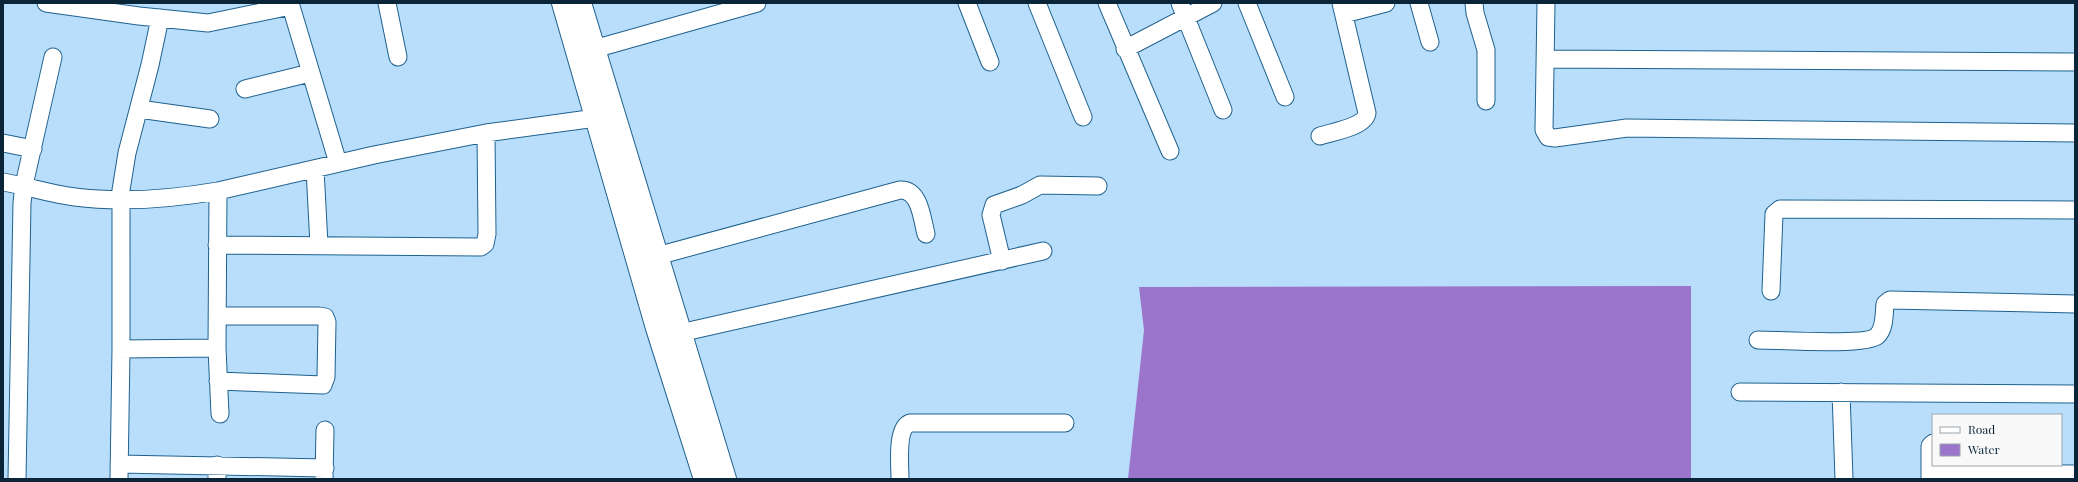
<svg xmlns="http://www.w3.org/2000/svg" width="2078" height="482" font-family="'Playfair Display',serif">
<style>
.water{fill:#9a75cb}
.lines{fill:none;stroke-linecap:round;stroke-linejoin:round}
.minor-casing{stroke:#1f618e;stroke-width:19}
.highway-casing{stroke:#1f618e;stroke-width:24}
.minor{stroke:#fff;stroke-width:17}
.highway{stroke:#fff;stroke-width:22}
</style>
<rect width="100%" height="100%" fill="#b8defc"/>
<path class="water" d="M1691 286V479H1128L1144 330 1139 287Z"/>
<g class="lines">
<g class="minor-casing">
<path id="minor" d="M46 3 139 16 208 23 291 6
M290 3 338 163
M387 3 398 57
M967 3 990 62
M1037 3 1083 117
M1107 3 1170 151
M1180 3 1223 110
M1247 3 1285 97
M1419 3 1430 42
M1474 3 1475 13 1486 50V101
M1546 3 1544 130 1548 137 1555 138 1627 128 2075 133
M1344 14 1386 3
M594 49 757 3
M1125 49 1213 3
M1545 59 2075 62
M245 89 310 73
M139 109 210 119
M1320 136C1332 132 1365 127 1367 113L1341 3
M3 143 33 149
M315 169 319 245
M3 182C27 186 51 194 75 197 122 203 171 199 218 191L374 155 486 133 596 118
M218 191 217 348 220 414
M217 245 481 247 485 244 487 234 486 133
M657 256 900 190C920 189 922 219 926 234
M1002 261 991 215 994 205 1022 195 1040 185 1098 186
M1771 291 1774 214 1780 209 2075 210
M218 316H319L325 317 327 322 326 377 323 385 218 381
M680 333 1043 251
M1758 340C1778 340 1866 346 1877 336 1885 329 1884 314 1885 304L1890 300 2075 304
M121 349 217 348
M1740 392 2075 394
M1841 392 1844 479
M119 464 325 468
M1930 473 2075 474
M17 479 22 203 24 185 53 57
M119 479 121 349V190L127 153 150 65 160 18
M217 479V465
M324 479 325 430
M900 479C900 465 896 428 910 423H1065
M1930 479V446L1933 443"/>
</g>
<g class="highway-casing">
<path id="highway" d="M563 3 657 328 705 479
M580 3 725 479"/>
</g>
<use href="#minor" class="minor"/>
<use href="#highway" class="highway"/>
</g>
<rect width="2078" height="482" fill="none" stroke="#0a2538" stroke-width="8"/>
<rect x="1932" y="414" width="130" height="52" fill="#f9f9f9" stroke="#99a4ac"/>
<rect x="1940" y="427" width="20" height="6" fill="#ffffff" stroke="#99a4ac"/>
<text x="1968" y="434" font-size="12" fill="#0a2538">Road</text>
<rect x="1940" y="444" width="20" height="12" fill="#9a75cb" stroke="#99a4ac"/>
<text x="1968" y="454" font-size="12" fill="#0a2538">Water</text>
</svg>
